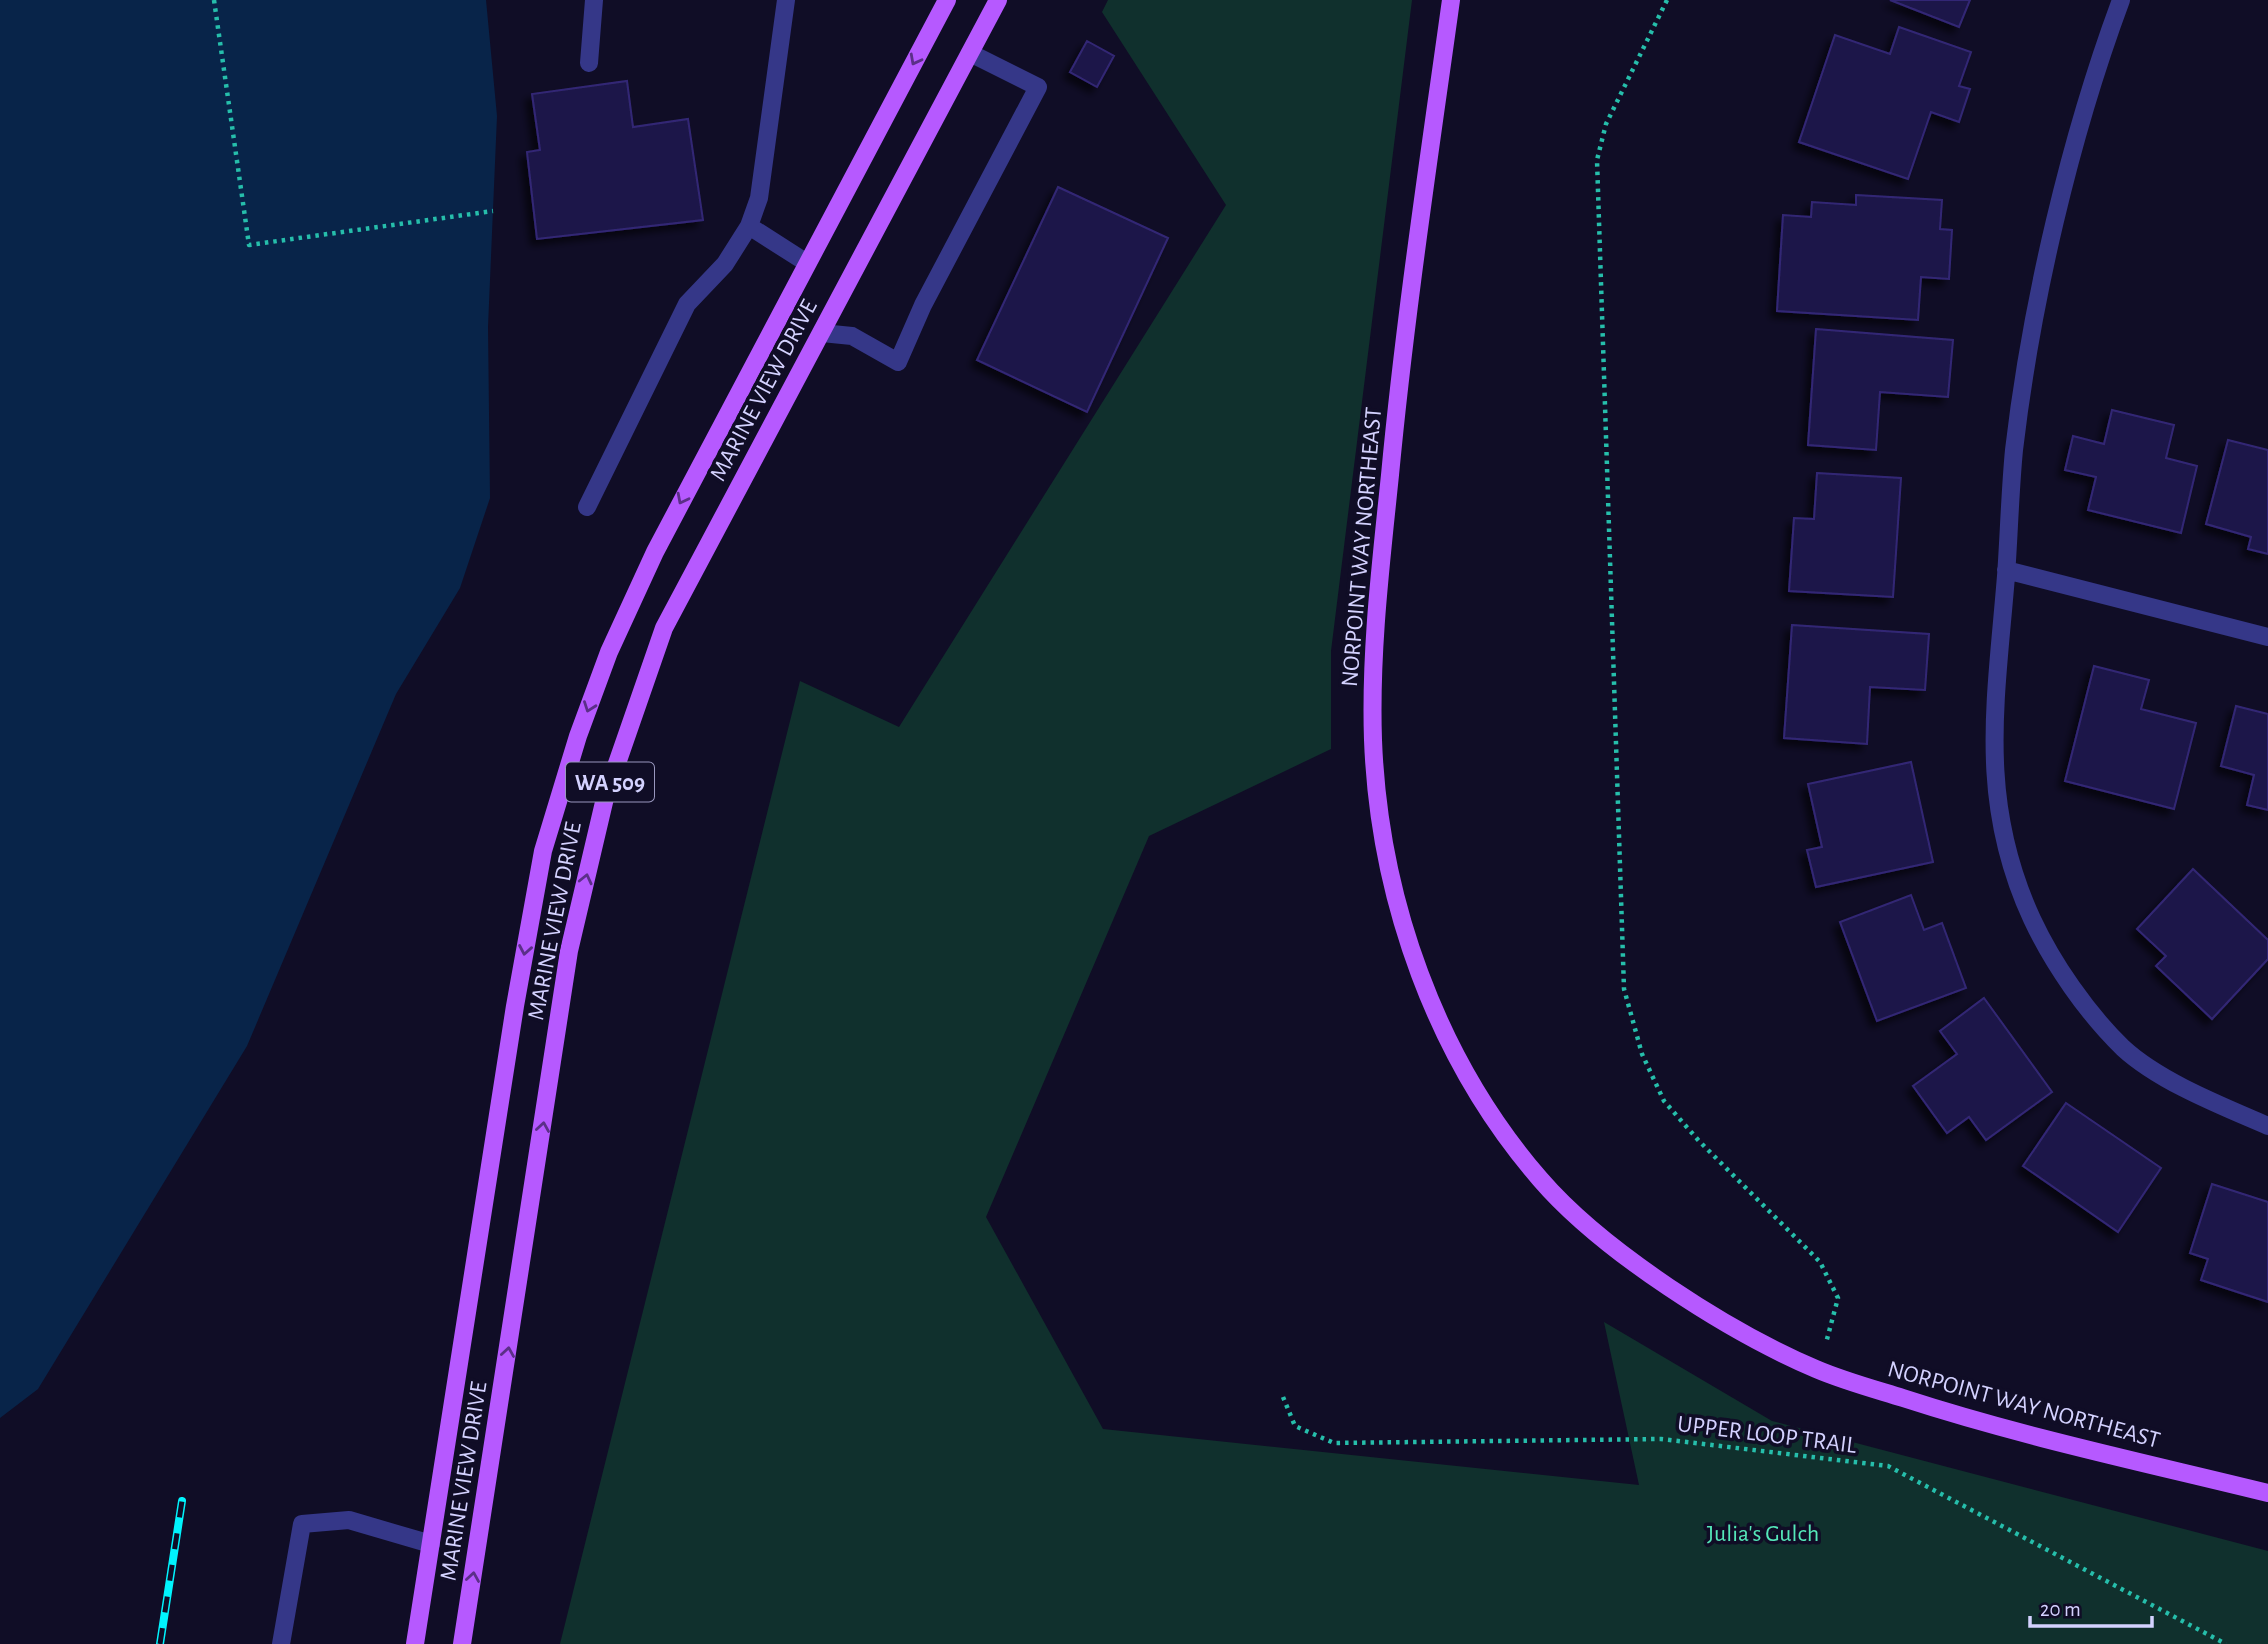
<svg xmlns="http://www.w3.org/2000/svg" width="2268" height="1644" font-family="'Alegreya Sans',sans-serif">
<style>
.green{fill:#10302d}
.water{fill:#082449}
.building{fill:#1e1848;stroke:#332875;stroke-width:2;filter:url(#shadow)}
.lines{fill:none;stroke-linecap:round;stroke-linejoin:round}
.path{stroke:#26beab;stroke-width:4.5;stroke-dasharray:3.5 5;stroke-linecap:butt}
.minor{stroke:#353788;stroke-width:18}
.major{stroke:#b659ff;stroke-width:18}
.rail-casing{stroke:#00f4fd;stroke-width:8}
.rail{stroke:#100d26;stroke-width:5;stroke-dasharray:16;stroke-linecap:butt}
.oneway{stroke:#5b2f88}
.labels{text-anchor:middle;stroke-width:7;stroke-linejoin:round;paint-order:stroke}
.shield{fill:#100d26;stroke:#9997be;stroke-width:2}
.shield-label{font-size:23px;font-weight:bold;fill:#d4d2ff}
.street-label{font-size:24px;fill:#d4d2ff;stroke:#100d26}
.park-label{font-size:24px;fill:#55e7b9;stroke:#100d26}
</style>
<defs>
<filter id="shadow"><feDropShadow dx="-6" dy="6" stdDeviation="3.5" flood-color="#0009"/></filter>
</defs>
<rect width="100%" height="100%" fill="#100d26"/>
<path class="green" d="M1108 0H1412L1331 651V749L1149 836 986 1217 1103 1429 1639 1485 1604 1322 1772 1421 2268 1551V1644H560L800 681 899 727 1226 205 1102 12Z"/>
<path class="water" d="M0 0H486L497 116 488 327 490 498 460 588 396 694 247 1046 38 1389 0 1418Z"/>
<path class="building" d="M1890 0H1970L1959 27Z
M1899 27 1971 52 1959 86 1970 89 1959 122 1931 112 1908 179 1799 142 1835 35 1890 54Z
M1087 41 1114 56 1097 87 1070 72Z
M627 81 633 127 688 119 703 220 537 239 527 152 540 150 532 94Z
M1058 187 1168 238 1087 412 977 360Z
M1856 195 1942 200 1940 229 1952 230 1949 279 1921 277 1918 320 1777 311 1783 215 1811 217 1812 202 1856 205Z
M1816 329 1953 340 1948 397 1880 392 1876 450 1808 445Z
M2112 410 2174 425 2166 458 2197 466 2181 533 2088 510 2096 477 2065 470 2073 436 2104 444Z
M2228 440 2268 450V554L2248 549 2251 537 2206 524Z
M1817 473 1901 478 1893 597 1789 591 1794 518 1814 519Z
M1792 625 1929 634 1925 690 1870 687 1867 744 1784 738Z
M2094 666 2149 680 2141 709 2196 723 2174 809 2065 781Z
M2236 706 2268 714V810L2247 805 2254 775 2221 766Z
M1911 762 1933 862 1816 887 1807 850 1822 847 1808 784Z
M2193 869 2268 940V959L2212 1019 2156 966 2166 956 2137 929Z
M1911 895 1924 930 1942 923 1966 988 1877 1021 1840 922Z
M1984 998 2052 1092 1986 1140 1969 1117 1947 1133 1913 1086 1957 1054 1940 1031Z
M2066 1103 2161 1168 2118 1232 2023 1166Z
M2212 1184 2268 1202V1302L2201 1280 2208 1259 2190 1253Z"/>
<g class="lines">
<path class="path" d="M214 0 249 245 493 211
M1667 0 1606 124 1597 160 1624 989 1642 1054 1664 1101 1699 1141 1820 1262 1838 1298 1826 1343
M1283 1397 1295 1426 1334 1443 1661 1439 1888 1466 2226 1644"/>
<path class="minor" d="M2121 0C2070 137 2031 304 2014 450 2010 492 2009 534 2006 576 1996 701 1977 800 2032 919 2053 964 2087 1013 2123 1048 2160 1082 2222 1106 2268 1126
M589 63 594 0
M749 226 807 263
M822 333 852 336 898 362 923 305 1038 87 970 53
M587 507 687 304 725 264 749 226 759 198 786 0
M2006 570 2268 637
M281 1644 302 1524 349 1520 431 1544"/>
<path class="major" d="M1451 0C1429 158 1405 316 1390 475 1381 563 1370 651 1373 740 1379 898 1436 1059 1540 1179 1602 1251 1729 1332 1816 1369 1844 1381 1874 1389 1903 1398 2023 1437 2146 1463 2268 1493
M415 1644 515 1006 543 851 578 736 609 652 655 552 947 0
M462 1644 569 951 605 798 664 628 998 0"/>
<g class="rail-casing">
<path id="rail" d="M160 1644 182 1501"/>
</g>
<use href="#rail" class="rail"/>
</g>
<defs><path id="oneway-chevron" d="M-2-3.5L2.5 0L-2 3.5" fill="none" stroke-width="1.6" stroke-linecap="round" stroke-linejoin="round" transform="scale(1.75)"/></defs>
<g class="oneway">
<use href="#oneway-chevron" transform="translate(915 60) rotate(118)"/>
<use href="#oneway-chevron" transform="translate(682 499) rotate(117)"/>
<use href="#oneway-chevron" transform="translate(589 707) rotate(110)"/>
<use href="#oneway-chevron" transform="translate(586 879) rotate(-77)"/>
<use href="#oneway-chevron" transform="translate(525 950) rotate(100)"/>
<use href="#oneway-chevron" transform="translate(543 1127) rotate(-81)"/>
<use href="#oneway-chevron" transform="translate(508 1352) rotate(-81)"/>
<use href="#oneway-chevron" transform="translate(473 1577) rotate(-81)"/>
</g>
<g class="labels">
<rect class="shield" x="566" y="762.5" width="88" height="39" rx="5"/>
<g class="shield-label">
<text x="610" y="790">WA 509</text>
</g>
<g class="street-label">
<text transform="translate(763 390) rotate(-62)" y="8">MARINE VIEW DRIVE</text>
<text transform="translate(1361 547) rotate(-85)" y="8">NORPOINT WAY NORTHEAST</text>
<text transform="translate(554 921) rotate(-79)" y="8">MARINE VIEW DRIVE</text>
<text transform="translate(2024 1404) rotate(15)" y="8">NORPOINT WAY NORTHEAST</text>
<text transform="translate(1767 1434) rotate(7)" y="8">UPPER LOOP TRAIL</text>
<text transform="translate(463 1481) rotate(-81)" y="8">MARINE VIEW DRIVE</text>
</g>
<g class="park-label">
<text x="1763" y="1541">Julia's Gulch</text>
</g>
</g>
<path d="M2030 1616v10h122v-10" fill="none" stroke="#d4d2ff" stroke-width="3.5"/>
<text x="2040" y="1616" font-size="21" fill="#d4d2ff" stroke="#100d26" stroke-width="5" paint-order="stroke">20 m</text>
</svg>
